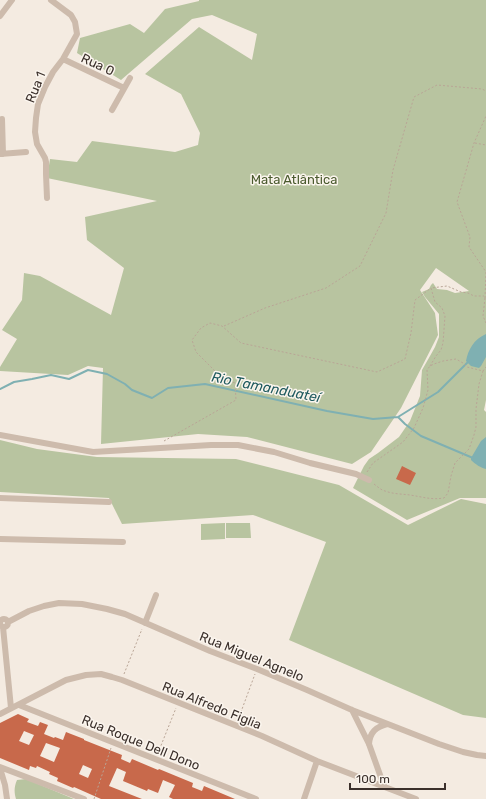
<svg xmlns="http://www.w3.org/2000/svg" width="486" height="799" font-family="Rubik,sans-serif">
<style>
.green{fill:#b8c4a0}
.water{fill:#7fb0b2}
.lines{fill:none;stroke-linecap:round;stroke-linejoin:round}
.stream{stroke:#7fb0b2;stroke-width:2}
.building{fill:#c8694b;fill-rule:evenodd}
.path{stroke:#b9a596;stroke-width:1;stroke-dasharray:2 2;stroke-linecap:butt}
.minor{stroke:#cdbbac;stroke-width:6}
.labels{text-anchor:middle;stroke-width:3;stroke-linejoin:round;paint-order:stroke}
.street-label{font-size:13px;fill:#3b302b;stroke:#fbf5ee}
.park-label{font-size:13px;fill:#4a5a2e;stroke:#fbf5ee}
.water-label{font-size:14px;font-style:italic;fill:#1f5a5e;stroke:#fbf5ee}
</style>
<rect width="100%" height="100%" fill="#f4ebe1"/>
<path class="green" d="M199 0H486V400L484 410 486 412V498H460L407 520 353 488 364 466 369 459 378 453 399 437 410 421 420 396 422 370 430 356 435 347 439 337V314L425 297 422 292 429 289 431 285 433 283 437 289 447 290 455 293 469 291 436 268 420 290 435 313 438 335 401 408 371 452 352 464 247 437 198 434 101 444 103 368 88 366 68 375 0 371V367L17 339 2 330 22 300 24 273 40 276 111 315 124 268 87 240 85 217 157 201 47 178 50 159 77 162 92 141 175 152 198 145 200 133 181 94 145 74 199 27 252 60 257 34 212 15 192 19 121 80 77 53 80 38 130 24 144 33 165 9 199 1Z
M0 440 37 449 97 457 236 459 339 485 408 525 461 499 486 504V718L463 715 289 640 326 542 253 515 122 524 109 498 0 492Z
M225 523V539L201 540V524Z
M226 523H250L251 538H226Z
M26 779 74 799H16C14 792 14 787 17 780Z"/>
<path class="water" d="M486 334V357L481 366 479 368 471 366 466 361C468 350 474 339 486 334Z
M486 437V469C481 468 475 464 471 460V458L481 441Z"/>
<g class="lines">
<path class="stream" d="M0 389 14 382 32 379 51 375 69 379 88 370 107 374 125 384 132 390 152 398 168 388 205 384 327 411 373 419 398 417 438 392 468 362
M398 417 405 424 421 436 473 458"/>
</g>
<path class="building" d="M402 466 416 473 410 485 396 479Z
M18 714 29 719 27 722 38 726 40 722 48 725 44 734 54 738 55 737 63 740 66 732 71 734 84 739V740L122 755 121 759 130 763 132 759 158 770 159 769 193 783 192 787 202 791 204 786 235 799H173L169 797 175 785 163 780 158 793 148 789 147 791 123 781 126 772 117 768 109 786 142 799H101L74 787 73 788 57 781 58 778 49 774 50 772 37 766 36 768 30 766 29 770 0 758V723ZM24 731 34 735 29 745 19 741ZM46 743 60 748 54 762 40 756ZM83 765 92 769 88 778 79 774Z"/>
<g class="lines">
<path class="path" d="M475 143 486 145
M485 298 486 272 469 247 470 237 457 202 474 143 486 116
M485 298 483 316 486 323
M224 326 265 308 326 288 360 266 386 213 393 170 414 97 437 85 482 89 486 91
M430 366 436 356 441 350 443 343 445 316 442 308 435 302 431 288 447 286 461 292 468 293 474 296H484
M164 441 236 400 235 383 222 378 196 352 192 340 201 328 210 323 222 326 241 343 377 372 405 359 411 333 415 300 431 288
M367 472 373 463 403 442 414 428 423 408 428 390 427 370 430 366 434 364 443 361 456 359 463 363 467 367 483 371 486 367
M374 484C378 487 381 490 385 491 393 494 402 494 410 495 423 497 431 500 444 498L448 493 451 476 455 463 469 449 474 435 476 427V409L479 384 483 371
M124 674 142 629
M238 720 255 674
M158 753 176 708
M94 799 111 748"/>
<path class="minor" d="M0 16 12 0
M63 59 124 88
M112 110 130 78
M2 119 3 154
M0 154 26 152
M47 198 46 174V162L45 158 37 144 35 132 36 118 38 104 45 87 53 72 63 59 77 34 75 22 71 15 51 0
M0 435 93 452 211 445H238L274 452 310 463 356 474 369 480
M0 498 109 502
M0 539 123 542
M0 623a4 4 0 1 1 8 0a4 4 0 1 1-8 0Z
M8 622 29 611 44 606 59 603 82 604 107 609 125 614 210 651 257 669 307 690 352 710 439 744 463 752 477 755 486 756
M145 623 156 595
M3 627 11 708
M19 705 256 799
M352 710 369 744 384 786
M0 714 66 680 86 675 101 674 112 677 122 680 262 736 317 761 416 799
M369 744C370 732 376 727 387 724
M0 767 84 799
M0 768 5 785 7 799
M304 799 317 761"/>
</g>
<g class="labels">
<g class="street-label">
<text transform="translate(98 64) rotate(25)" y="5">Rua 0</text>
<text transform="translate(35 87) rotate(-68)" y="5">Rua 1</text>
<text transform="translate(252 656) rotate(22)" y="5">Rua Miguel Agnelo</text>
<text transform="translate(212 705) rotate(22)" y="5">Rua Alfredo Figlia</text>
<text transform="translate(141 742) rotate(22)" y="5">Rua Roque Dell Dono</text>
</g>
<g class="park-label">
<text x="294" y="184">Mata Atlântica</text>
</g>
<g class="water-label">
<text transform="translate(266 387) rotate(11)" y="5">Rio Tamanduateí</text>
</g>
</g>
<path d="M350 783v6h95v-6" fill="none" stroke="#3b302b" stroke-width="2"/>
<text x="356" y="783" font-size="12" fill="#3b302b" stroke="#fbf5ee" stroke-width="3" paint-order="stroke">100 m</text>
</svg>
